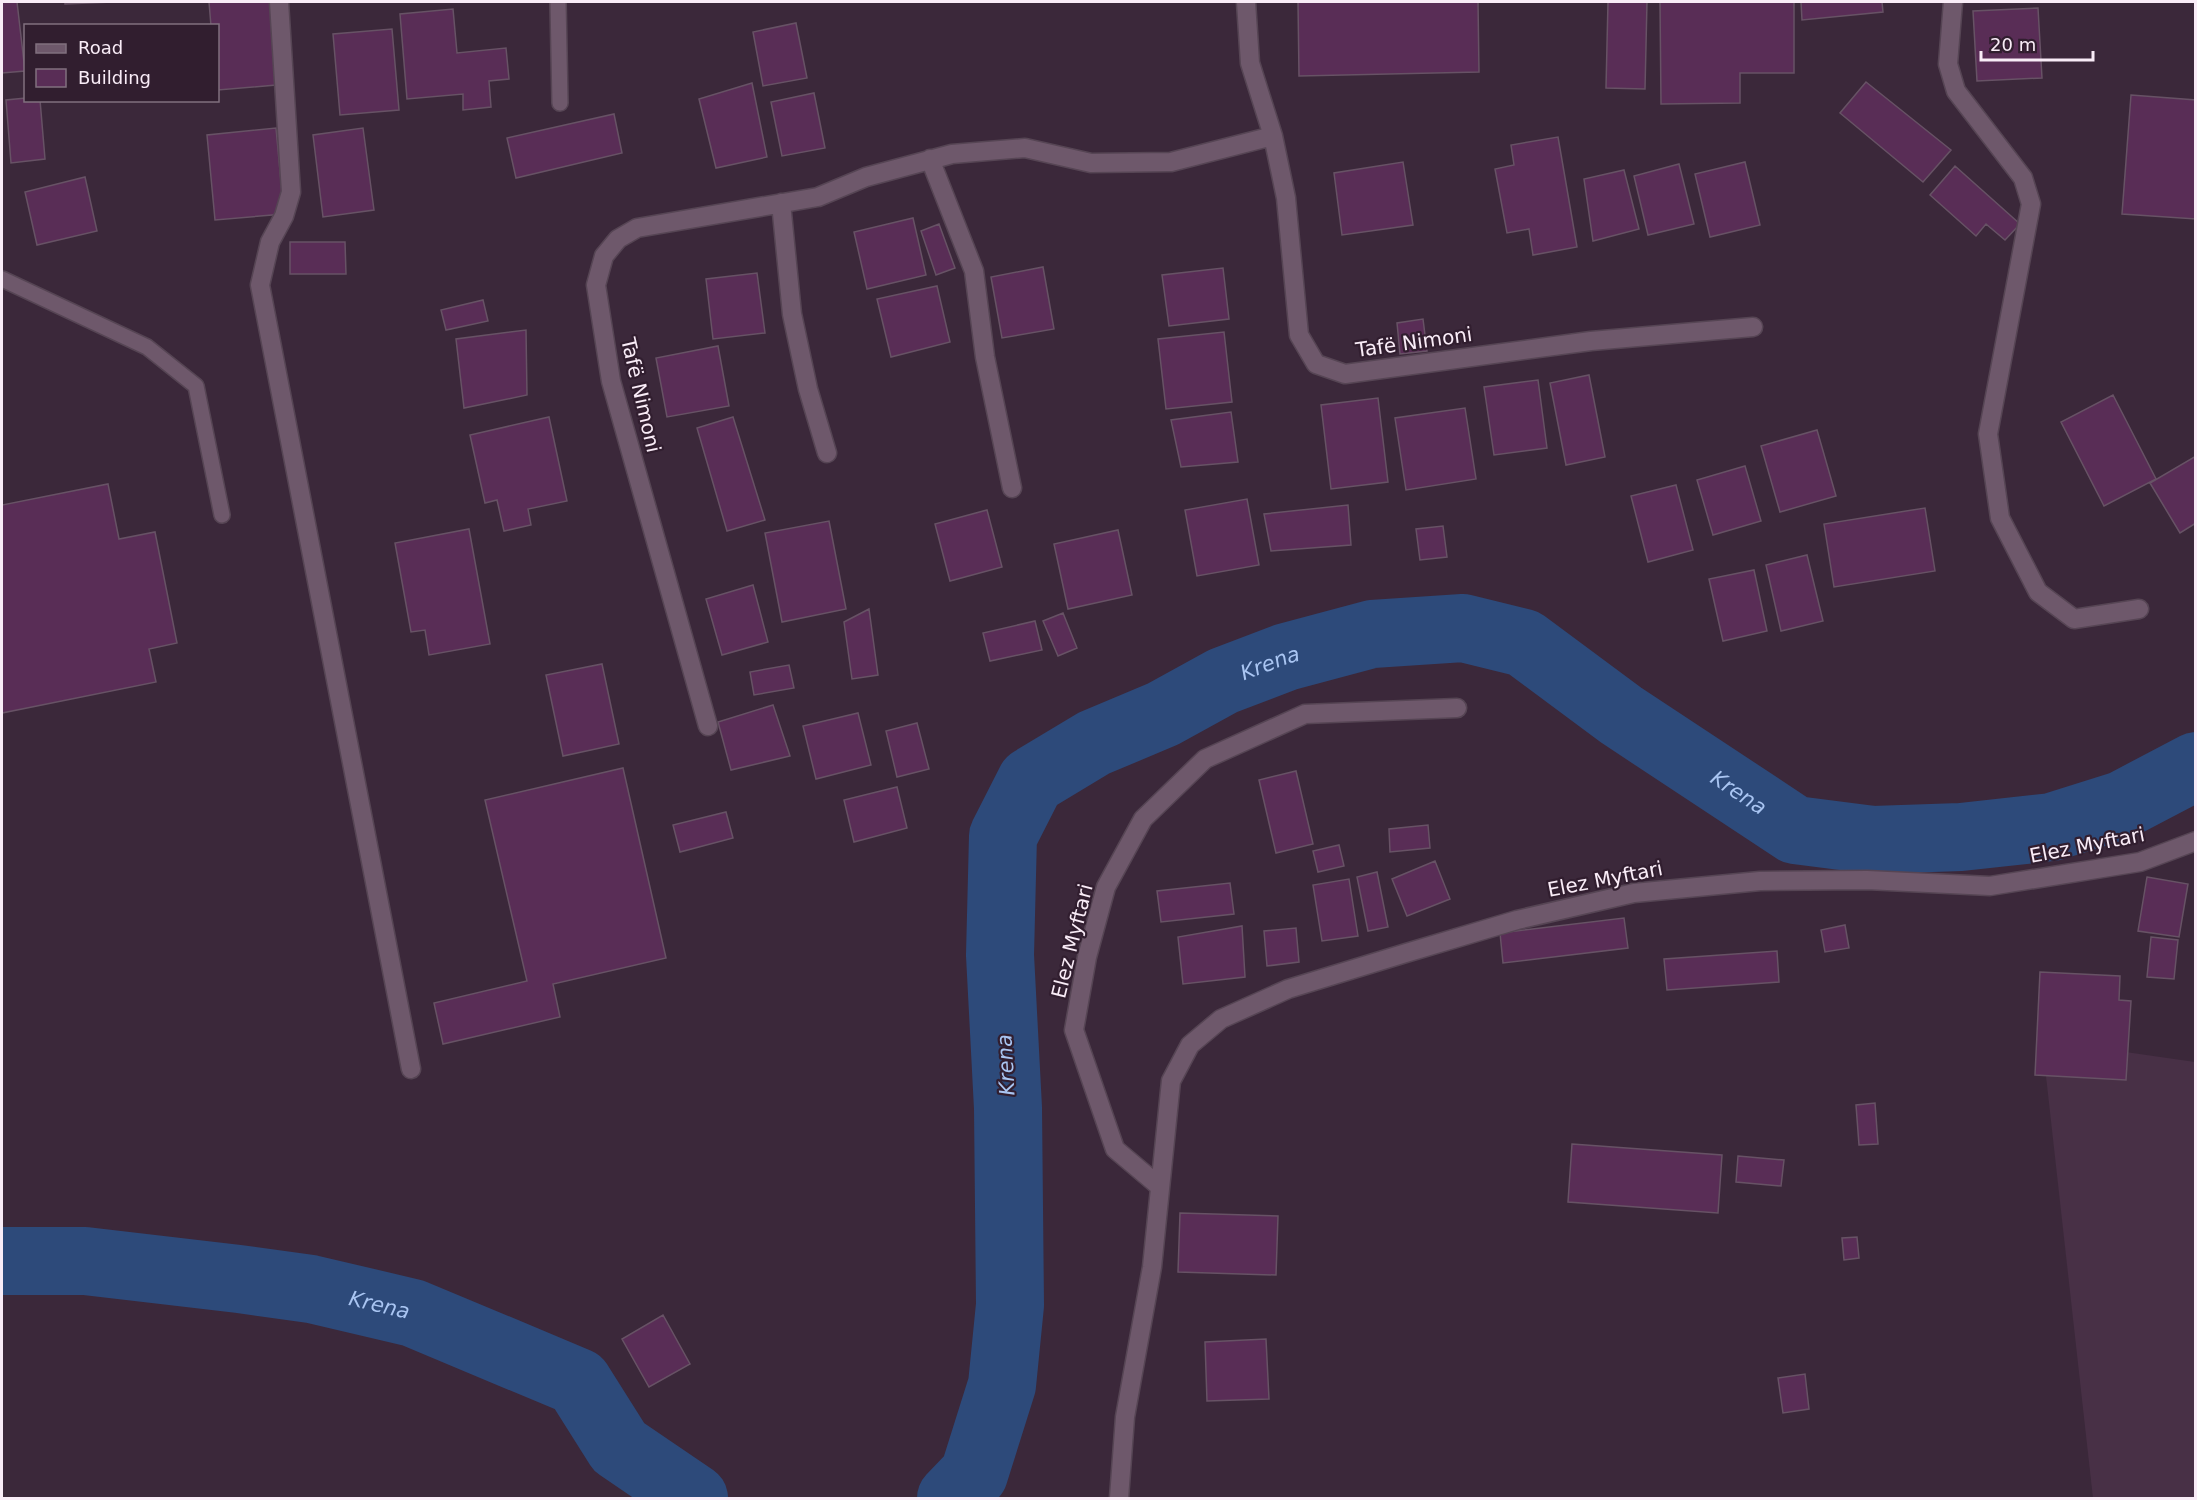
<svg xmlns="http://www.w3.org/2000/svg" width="2197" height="1500" font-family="'DejaVu Sans',sans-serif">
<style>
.built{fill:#483046}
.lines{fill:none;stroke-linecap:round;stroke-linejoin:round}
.river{stroke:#2d4a7a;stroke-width:68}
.building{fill:#592d56;stroke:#675265;stroke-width:1.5}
.lane-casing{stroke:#564554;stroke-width:18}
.street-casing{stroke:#564554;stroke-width:21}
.lane{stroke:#6e586b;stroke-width:15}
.street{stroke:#6e586b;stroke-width:18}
.labels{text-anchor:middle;stroke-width:4.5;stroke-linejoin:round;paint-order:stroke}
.street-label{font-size:20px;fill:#f9ecf7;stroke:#311e2f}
.water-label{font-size:21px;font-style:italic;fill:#a9c5f2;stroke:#311e2f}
</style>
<rect width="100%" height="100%" fill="#3b283a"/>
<path class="built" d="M2042 1040 2195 1062V1498H2093Z"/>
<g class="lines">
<g class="river">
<path id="s1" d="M2 1261H85L239 1279 311 1289 413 1313 578 1382 619 1447 694 1498"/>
<path id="s2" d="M951 1498 974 1474 1002 1385 1010 1305 1008 1108 1000 955 1003 836 1031 781 1094 743 1163 714 1223 681 1286 657 1372 634 1463 628 1524 643 1621 715 1795 830 1873 840 1961 837 2052 827 2122 805 2196 766"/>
</g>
</g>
<path class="building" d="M2 2H17L25 71 2 73Z
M65 2H113L65 4Z
M209 2H270L276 85 218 90V26H211Z
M1298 2H1478L1479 72 1299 76Z
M1608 2H1647L1645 89 1606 88Z
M1660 2H1794V73H1740V103L1661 104Z
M1801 2H1882L1883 12 1802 20Z
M2038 8 2042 78 1977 81 1973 11Z
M453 9 457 53 506 48 509 79 489 81 491 107 463 110V94L407 99 400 14Z
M796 23 807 78 763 86 753 32Z
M392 29 399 110 340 115 333 34Z
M1866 82 1951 150 1923 182 1840 113Z
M752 83 767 157 716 168 699 99Z
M814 93 825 148 782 156 771 102Z
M2131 95 2196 100V219L2122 214Z
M26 98 40 100 45 159 11 163 6 100Z
M614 114 622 153 516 178 507 138Z
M276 128 284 214 215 220 207 135Z
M363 128 374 210 323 217 313 135Z
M1558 137 1577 247 1533 255 1529 229 1507 233 1495 169 1514 165 1511 145Z
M1403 162 1413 225 1342 235 1334 173Z
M1745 162 1760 225 1710 237 1695 174Z
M1679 164 1694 224 1648 235 1634 176Z
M1955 166 2020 224 2005 240 1986 224 1976 236 1930 195Z
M1624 170 1639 229 1593 241 1584 179Z
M85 177 97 231 37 245 25 192Z
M913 218 926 275 867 289 854 232Z
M939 224 955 268 936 275 921 231Z
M290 242H345L346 274H290Z
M1043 267 1054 329 1002 338 991 277Z
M1223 268 1229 319 1169 326 1162 275Z
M757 273 765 333 713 339 706 279Z
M937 286 950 342 891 357 877 299Z
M483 300 488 321 446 330 441 310Z
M1423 319 1427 351 1400 354 1397 323Z
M526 330 527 395 464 408 456 339Z
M1224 332 1232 402 1166 409 1158 339Z
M718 346 729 406 667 417 656 358Z
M1589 375 1605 457 1566 465 1550 383Z
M1538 380 1547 448 1494 455 1484 387Z
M2113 395 2156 479 2104 506 2061 422Z
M1378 398 1388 482 1331 489 1321 405Z
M1465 408 1476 479 1406 490 1395 418Z
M1231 412 1238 462 1181 467 1171 420Z
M549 417 567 501 528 509 531 525 504 531 497 500 485 503 470 435Z
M733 417 765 520 727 531 697 428Z
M1817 430 1836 496 1780 512 1761 446Z
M2196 456V523L2180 533 2150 483Z
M1745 466 1761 521 1713 535 1697 480Z
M108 484 119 539 155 532 177 643 149 649 156 682 2 713V505Z
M1676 485 1693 550 1648 562 1631 496Z
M1247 499 1259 565 1197 576 1185 510Z
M1348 505 1351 545 1271 551 1264 514Z
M1925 508 1935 571 1834 587 1824 524Z
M987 510 1002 567 950 581 935 524Z
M829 521 846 609 782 622 765 533Z
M1443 526 1447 557 1420 560 1416 529Z
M469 529 490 644 429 655 425 630 411 632 395 543Z
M1118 530 1132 595 1068 609 1054 544Z
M1807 555 1823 621 1781 631 1766 565Z
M1754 570 1767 631 1723 641 1709 579Z
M753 585 768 642 722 655 706 599Z
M869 609 878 675 852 679 844 622Z
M1063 613 1077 648 1058 656 1043 621Z
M1035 621 1042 650 990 661 983 633Z
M602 664 619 744 563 756 546 675Z
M789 665 794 688 754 695 750 672Z
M773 705 790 756 731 770 718 722Z
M858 713 871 765 816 779 803 726Z
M917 723 929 769 897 777 886 731Z
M623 768 666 958 553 984 560 1017 443 1044 434 1003 527 981 485 800Z
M1296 771 1313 844 1276 853 1259 780Z
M897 787 907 828 854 842 844 800Z
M726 812 733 838 680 852 673 825Z
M1428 825 1430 848 1390 852 1389 829Z
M1339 845 1344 866 1318 872 1313 851Z
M1435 861 1450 899 1407 916 1392 879Z
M1377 872 1388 927 1368 931 1357 877Z
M2147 877 2188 884 2179 937 2138 931Z
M1349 879 1358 936 1322 941 1313 885Z
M1230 883 1234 914 1161 922 1157 891Z
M1624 918 1628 948 1503 963 1500 933Z
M1845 925 1849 948 1825 952 1821 930Z
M1242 926 1245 977 1183 984 1178 937Z
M1296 928 1299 962 1267 966 1264 931Z
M2151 937 2178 940 2174 979 2147 977Z
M1777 951 1779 982 1667 990 1664 959Z
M2040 972 2120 976 2119 1000 2131 1001 2126 1080 2035 1075Z
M1875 1103 1878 1144 1859 1145 1856 1105Z
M1572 1144 1722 1155 1718 1213 1568 1202Z
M1738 1156 1784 1160 1781 1186 1736 1182Z
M1180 1213 1278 1216 1276 1275 1178 1272Z
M1857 1237 1859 1258 1844 1260 1842 1238Z
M663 1315 690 1364 649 1387 622 1339Z
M1266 1339 1269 1399 1207 1401 1205 1342Z
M1805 1374 1809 1409 1783 1413 1778 1378Z"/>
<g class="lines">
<g class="lane-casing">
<path id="lane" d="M558 2 560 103
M2 279 147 347 196 386 222 515"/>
</g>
<g class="street-casing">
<path id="street" d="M279 2 291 192 284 216 270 242 260 285 411 1069
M1246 2 1250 63 1273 136 1286 198 1299 335 1316 364 1345 374 1591 341 1753 327
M1953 2 1948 64 1956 91 2023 178 2031 204 1988 434 2000 518 2038 592 2074 619 2139 609
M930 159 974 271 985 357 1012 488
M781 203 792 314 808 389 827 453
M708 726 611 381 596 285 604 256 618 239 637 228 818 197 866 177 952 154 1025 148 1091 163 1171 162 1273 136
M1159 1186 1115 1149 1074 1030 1087 957 1106 887 1143 819 1205 759 1305 714 1457 708
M1119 1498 1125 1417 1152 1267 1171 1081 1190 1045 1221 1019 1288 989 1406 953 1517 920 1634 893 1760 881 1867 880 1990 886 2140 862 2196 841"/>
</g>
<use href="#lane" class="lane"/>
<use href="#street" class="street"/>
</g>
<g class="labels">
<g class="street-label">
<text transform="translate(1414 342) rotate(-8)" y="7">Tafë Nimoni</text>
<text transform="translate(641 395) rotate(77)" y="7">Tafë Nimoni</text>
<text transform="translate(2087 845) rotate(-11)" y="7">Elez Myftari</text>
<text transform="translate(1605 879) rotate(-11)" y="7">Elez Myftari</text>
<text transform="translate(1072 941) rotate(-76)" y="7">Elez Myftari</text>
</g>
<g class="water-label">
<text dy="7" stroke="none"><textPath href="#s2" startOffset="1005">Krena</textPath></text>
<text dy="7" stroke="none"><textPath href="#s2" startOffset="1527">Krena</textPath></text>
<text transform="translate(1006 1065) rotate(-93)" y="7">Krena</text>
<text dy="7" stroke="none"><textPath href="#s1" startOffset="381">Krena</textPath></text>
</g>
</g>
<rect width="2197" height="1500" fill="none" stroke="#f9ecf7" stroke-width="6"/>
<rect x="24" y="24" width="195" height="78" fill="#311e2f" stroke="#81707f" stroke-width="1.5"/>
<rect x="36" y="44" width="30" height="9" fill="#6e586b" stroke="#81707f" stroke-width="1.5"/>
<text x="78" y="54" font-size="18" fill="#f9ecf7">Road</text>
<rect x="36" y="69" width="30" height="18" fill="#592d56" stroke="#81707f" stroke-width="1.5"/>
<text x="78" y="84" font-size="18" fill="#f9ecf7">Building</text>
<path d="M1981 51v9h112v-9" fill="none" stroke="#f9ecf7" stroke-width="3"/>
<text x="1990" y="51" font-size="18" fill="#f9ecf7" stroke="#311e2f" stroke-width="4.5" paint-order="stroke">20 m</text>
</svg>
